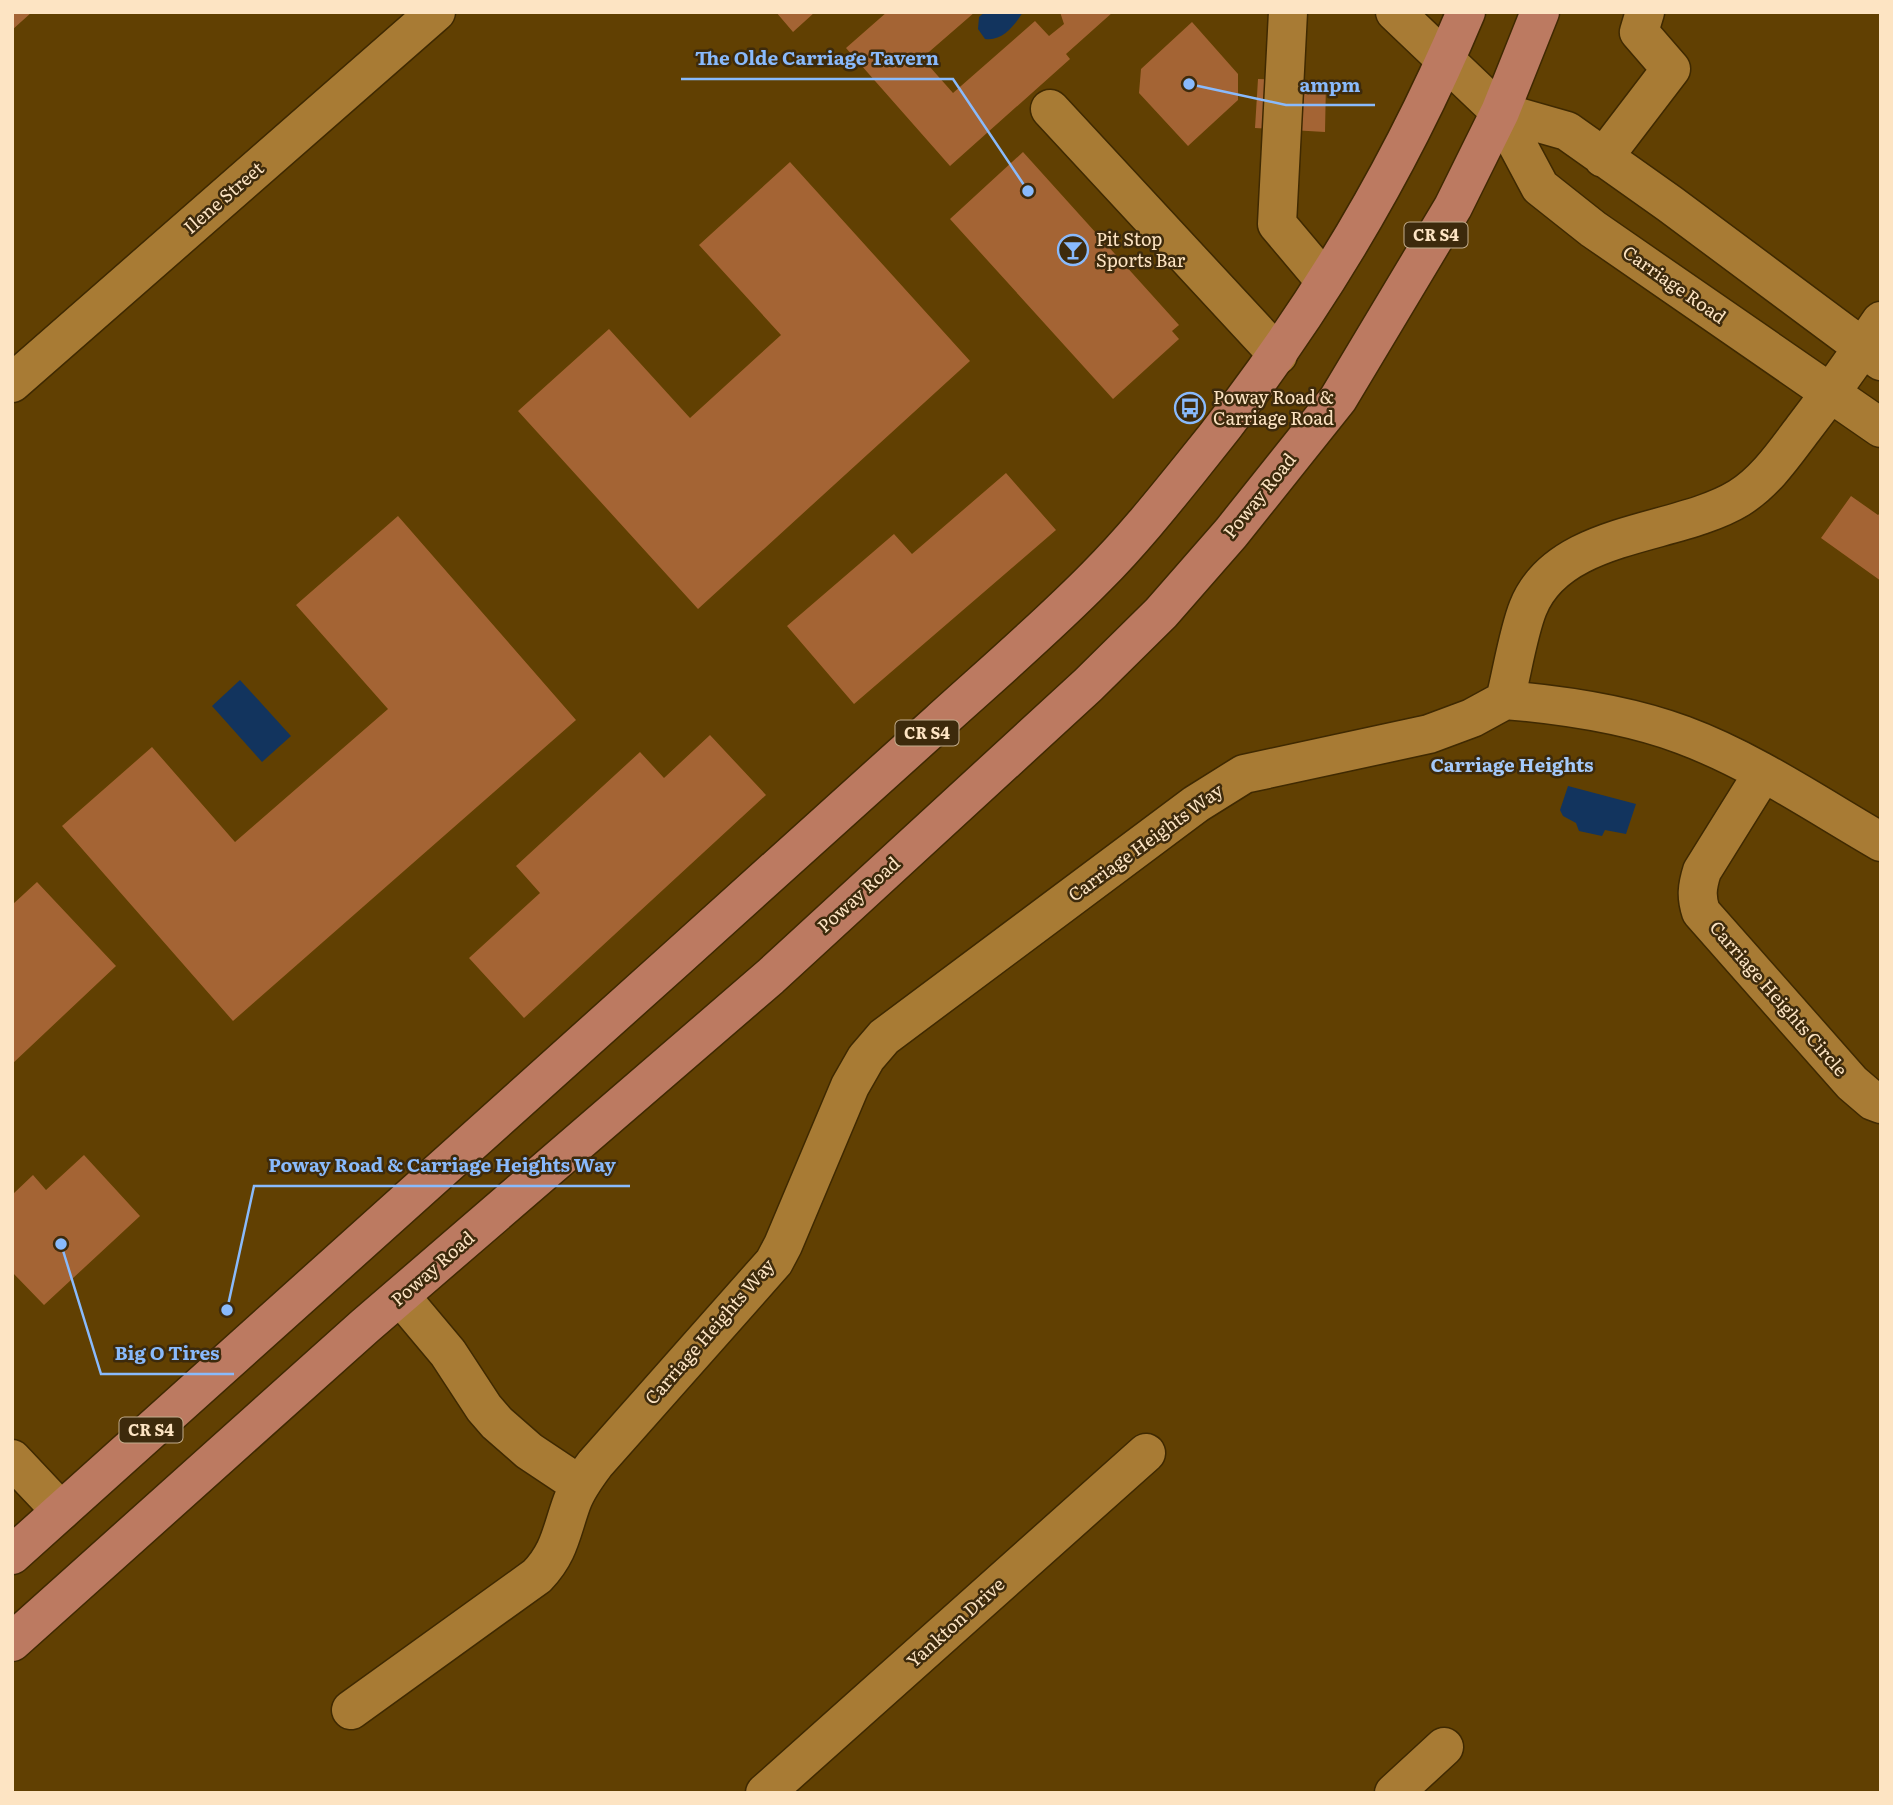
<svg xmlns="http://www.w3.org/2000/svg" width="1893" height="1805" font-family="Literata,serif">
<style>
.water{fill:#12345e}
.building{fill:#a46434}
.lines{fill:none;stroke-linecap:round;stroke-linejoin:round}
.minor-casing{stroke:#3f2901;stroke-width:41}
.major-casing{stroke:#3f2901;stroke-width:41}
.minor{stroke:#a87b34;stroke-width:38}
.major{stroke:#bc7a61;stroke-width:38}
.labels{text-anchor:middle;stroke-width:5;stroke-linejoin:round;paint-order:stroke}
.shield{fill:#3d2a0c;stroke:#c3ac8c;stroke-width:2}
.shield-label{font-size:16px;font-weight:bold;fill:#fde4c3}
.street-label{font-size:18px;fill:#fde4c3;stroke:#3d2a0c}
.poi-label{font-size:18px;fill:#fde4c3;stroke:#3d2a0c;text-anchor:start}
.neighbourhood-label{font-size:19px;font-weight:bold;fill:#a4c9fa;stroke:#3d2a0c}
.leader{fill:none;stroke:#89bafc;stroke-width:2.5}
.callout-dot{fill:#89bafc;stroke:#3d2a0c;stroke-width:2.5}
.callout-label{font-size:19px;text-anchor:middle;font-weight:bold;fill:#89bafc;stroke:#3d2a0c;stroke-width:5;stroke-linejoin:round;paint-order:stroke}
</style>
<rect width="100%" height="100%" fill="#614002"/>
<path class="water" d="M985 12H1023C1015 25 1002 42 985 39L978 29 979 17Z
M240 680 291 736 262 762 212 706Z
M1568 786 1636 804 1626 834 1605 830 1602 836 1579 831 1576 823 1563 816 1560 810Z"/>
<path class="building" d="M12 12H32L12 30Z
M776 12H815L793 32Z
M887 12H975L922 58 953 93 1035 21 1049 36 1064 24 1060 12H1113L1066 54 1070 59 950 166 846 48Z
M1192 22 1238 74V100L1188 146 1139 93 1141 69Z
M1258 79 1326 81 1325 132 1255 128Z
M1023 152 1179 325 1172 331 1179 339 1113 399 950 219Z
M790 162 970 361 698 609 518 411 609 329 690 418 781 335 699 245Z
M1006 473 1056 530 854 704 787 626 894 534 912 554Z
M1851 496 1878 515 1881 512V581L1821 538Z
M398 516 576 720 233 1021 62 826 152 747 235 842 388 709 296 605Z
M710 735 766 795 524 1018 469 958 540 893 516 866 640 752 664 778Z
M37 882 116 966 12 1064V905Z
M84 1155 140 1216 44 1305 12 1272V1195L33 1175 46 1190Z"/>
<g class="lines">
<g class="minor-casing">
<path id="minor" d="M1288 12 1277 224 1325 281
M1395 12 1500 112 1540 187 1593 229 1881 428
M1050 109 1278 355
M1500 112 1567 131 1670 204 1881 361
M1603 158 1671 69 1639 32 1645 12
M12 383 436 12
M1505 700C1564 705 1627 714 1683 735 1753 761 1817 805 1881 842
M1763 773 1702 871C1697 887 1696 897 1701 912L1852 1083 1873 1101 1881 1104
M401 1297 448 1353 484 1408 497 1423 529 1451 580 1485
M12 1459 61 1511
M351 1710 537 1576C560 1552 561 1532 572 1502 577 1488 586 1476 595 1464L774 1262 783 1245 850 1086 866 1058 884 1037 1196 804 1244 774 1429 734 1472 718 1505 700C1512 673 1518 633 1528 608 1559 530 1677 536 1739 498 1766 481 1784 454 1803 429 1830 394 1856 358 1881 321
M765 1793 1146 1453
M1394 1793 1444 1747"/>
</g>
<g class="major-casing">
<path id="major" d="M12 1555C234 1357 455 1158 676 959 764 880 852 801 939 722 992 674 1047 627 1097 576 1130 543 1160 506 1189 470 1302 332 1397 177 1466 12
M12 1642 365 1326 770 977 1088 685 1161 613 1231 533 1338 399 1453 207 1500 112 1540 12"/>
</g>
<use href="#minor" class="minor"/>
<use href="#major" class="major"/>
</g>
<defs>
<g id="bar-ring" transform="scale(1.575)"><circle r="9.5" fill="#3d2a0c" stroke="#89bafc" stroke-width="1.5"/><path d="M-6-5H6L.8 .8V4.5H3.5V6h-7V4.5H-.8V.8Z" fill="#89bafc"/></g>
<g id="bus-ring" transform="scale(1.575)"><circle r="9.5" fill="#3d2a0c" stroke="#89bafc" stroke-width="1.5"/><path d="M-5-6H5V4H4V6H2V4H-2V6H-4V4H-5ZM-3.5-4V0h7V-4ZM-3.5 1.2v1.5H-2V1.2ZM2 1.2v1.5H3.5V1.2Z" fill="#89bafc"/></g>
</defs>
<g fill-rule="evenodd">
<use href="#bar-ring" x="1073" y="250"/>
<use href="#bus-ring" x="1190" y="408"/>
</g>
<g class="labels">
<g class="shield">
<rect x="1404.5" y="222.5" width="63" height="25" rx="5"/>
<rect x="895.5" y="720.5" width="63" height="25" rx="5"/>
<rect x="119.5" y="1417.5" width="63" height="25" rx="5"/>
</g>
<g class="shield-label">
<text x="1436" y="241">CR S4</text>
<text x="927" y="739">CR S4</text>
<text x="151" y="1436">CR S4</text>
</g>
<g class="street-label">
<text transform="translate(224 198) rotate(-41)" y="6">Ilene Street</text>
<text transform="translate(1674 285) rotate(35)" y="6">Carriage Road</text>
<text transform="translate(1260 496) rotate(-51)" y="6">Poway Road</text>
<text transform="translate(1146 843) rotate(-36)" y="6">Carriage Heights Way</text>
<text transform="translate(859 895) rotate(-42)" y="6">Poway Road</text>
<text transform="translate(1778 999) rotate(49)" y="6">Carriage Heights Circle</text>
<text transform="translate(433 1269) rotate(-41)" y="6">Poway Road</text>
<text transform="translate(710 1332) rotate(-49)" y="6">Carriage Heights Way</text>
<text transform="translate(956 1623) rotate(-42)" y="6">Yankton Drive</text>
</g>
<g class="poi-label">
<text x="1096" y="246">Pit Stop<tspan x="1096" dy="21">Sports Bar</tspan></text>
<text x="1213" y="404">Poway Road &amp;<tspan x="1213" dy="21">Carriage Road</tspan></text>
</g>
<g class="neighbourhood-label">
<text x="1512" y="772">Carriage Heights</text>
</g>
</g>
<path class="leader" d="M1028 191L953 79H681M1189 84L1286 105H1375M227 1310L254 1186H630M61 1244L101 1374H234"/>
<g class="callout-dot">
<circle cx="1028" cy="191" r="7"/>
<circle cx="1189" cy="84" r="7"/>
<circle cx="227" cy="1310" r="7"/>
<circle cx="61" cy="1244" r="7"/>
</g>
<g class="callout-label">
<text x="817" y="65">The Olde Carriage Tavern</text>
<text x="1330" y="92">ampm</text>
<text x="442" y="1172">Poway Road &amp; Carriage Heights Way</text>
<text x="167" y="1360">Big O Tires</text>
</g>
<rect width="1893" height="1805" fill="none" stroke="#fde4c3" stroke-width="28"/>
</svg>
